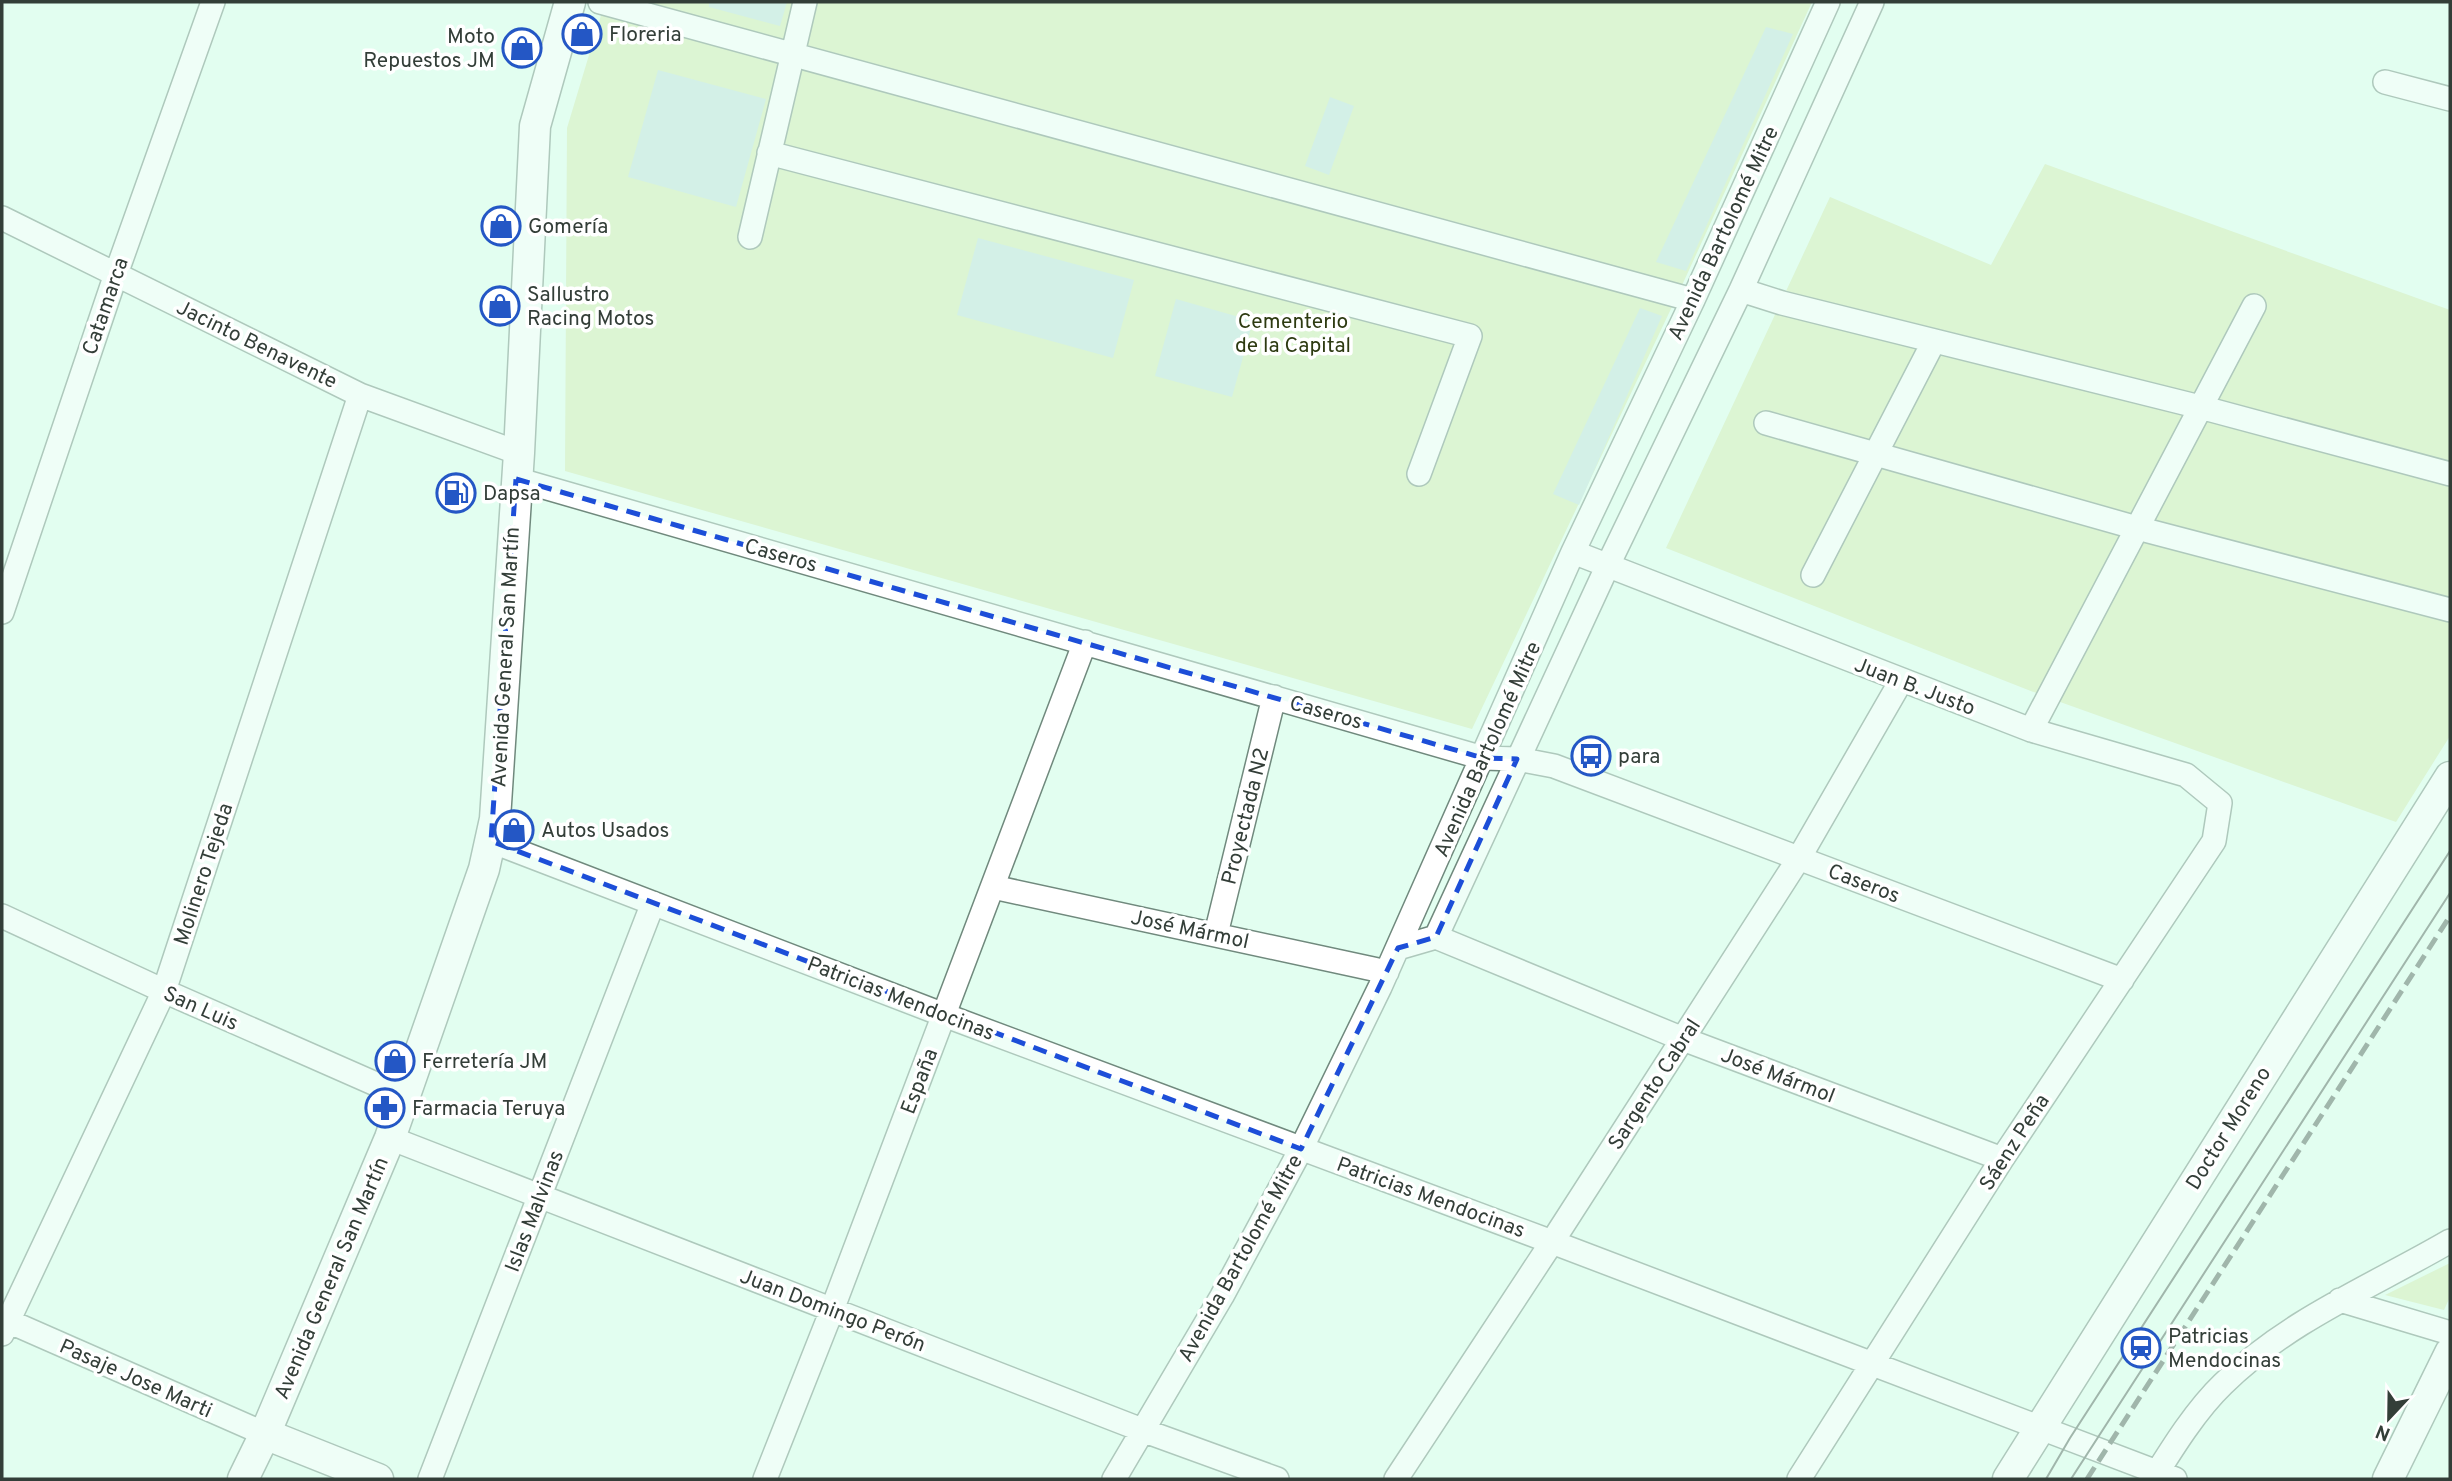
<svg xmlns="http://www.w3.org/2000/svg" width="2452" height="1481" font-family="Overpass,sans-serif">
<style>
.green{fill:#d4eab0}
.building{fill:#c1e1db}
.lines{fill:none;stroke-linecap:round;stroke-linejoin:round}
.minor-casing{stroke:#70897d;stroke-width:26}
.major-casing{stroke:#70897d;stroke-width:33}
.minor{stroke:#fff;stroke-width:23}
.major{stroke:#fff;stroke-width:30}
.tram{stroke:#515f57;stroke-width:2}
.rail{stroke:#515f57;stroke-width:5;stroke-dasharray:14 7;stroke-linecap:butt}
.marked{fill:none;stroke:#1d4ed8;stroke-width:5;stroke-dasharray:14 9;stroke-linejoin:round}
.labels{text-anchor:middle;stroke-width:7;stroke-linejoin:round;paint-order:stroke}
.poi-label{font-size:21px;fill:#333e38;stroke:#fff;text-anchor:start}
.street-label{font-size:21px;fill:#333e38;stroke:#fff}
.park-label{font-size:21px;fill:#2d3a11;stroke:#fff}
</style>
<rect width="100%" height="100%" fill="#e2fef0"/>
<path class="green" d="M605 2H1812L1678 294 1472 729 565 471 567 128Z
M2045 164 2450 310V736L2396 822 2049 698 1666 548 1830 197 1991 265Z
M2450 1263V1297L2444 1310 2385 1295Z"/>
<path class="building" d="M709 2H787L780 26 709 7Z
M1766 27 1793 34 1686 271 1656 262Z
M658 70 766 99 736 207 628 177Z
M1330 97 1354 106 1329 175 1305 166Z
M978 238 1134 280 1113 358 957 315Z
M1176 299 1253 321 1232 397 1155 376Z
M1640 308 1662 316 1579 505 1553 494Z"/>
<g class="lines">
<g class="minor-casing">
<path id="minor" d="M600 2 1693 300
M2385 82 2450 99
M769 153 1470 336 1419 474
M2 218 360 395 519 453
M750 237 805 2
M1741 290 1782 303 2200 407 2450 474
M1766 423 2137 528 2450 610
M516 479 1483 758 1517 759 1554 766 2122 980
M1573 552 2031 730 2186 775 2220 803 2214 841 2002 1159 1799 1479
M1813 575 1934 341
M2 612 116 274 213 2
M2031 730 2254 306
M491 841 944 1015 1552 1242 2175 1479
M993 887 1387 972
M2 916 164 991 403 1096
M1216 934 1274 697
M1436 937 1608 565 1741 290 1872 2
M1398 948 1436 937 1683 1039 2002 1159
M390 1138 1142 1430 1277 1479
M2340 1300 2450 1333
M8 1321 265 1434
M2 1334 164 991 360 395
M430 1479 653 903
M765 1479 832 1310 1085 642
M1114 1479 1222 1296 1301 1149 1380 987 1573 552 1693 300 1828 2
M1396 1479 1552 1242 1799 858 1901 681
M2153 1479C2173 1447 2196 1410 2223 1384 2288 1320 2373 1286 2450 1241"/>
</g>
<g class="major-casing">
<path id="major" d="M265 1434 378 1479
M243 1479 265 1434 390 1138 484 869 495 819 519 453 535 126 570 2
M2008 1479 2450 777
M2388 1479 2450 1353"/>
</g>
<use href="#minor" class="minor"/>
<use href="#major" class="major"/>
<path class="tram" d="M2046 1479 2070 1438 2450 851
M2071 1479 2450 893"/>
<path class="rail" d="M2087 1479 2450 916"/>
</g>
<path d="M0 0H2452V1481H0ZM516 479 1483 758 1517 759 1436 937 1398 948 1301 1149 491 841Z" fill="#e2fef0" fill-opacity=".55" fill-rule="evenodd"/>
<path class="marked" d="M516 479 1483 758 1517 759 1436 937 1398 948 1301 1149 491 841Z"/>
<defs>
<g id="shop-ring" transform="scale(2.0125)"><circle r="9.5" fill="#fff" stroke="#2457c5" stroke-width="1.5"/><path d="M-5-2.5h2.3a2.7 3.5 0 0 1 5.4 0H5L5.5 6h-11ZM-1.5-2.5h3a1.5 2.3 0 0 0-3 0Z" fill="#2457c5"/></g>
<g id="fuel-ring" transform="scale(2.0125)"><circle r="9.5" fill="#fff" stroke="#2457c5" stroke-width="1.5"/><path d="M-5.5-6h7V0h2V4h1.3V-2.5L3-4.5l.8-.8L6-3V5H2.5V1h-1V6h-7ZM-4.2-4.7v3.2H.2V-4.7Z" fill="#2457c5"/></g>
<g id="bus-ring" transform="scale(2.0125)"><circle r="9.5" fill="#fff" stroke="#2457c5" stroke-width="1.5"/><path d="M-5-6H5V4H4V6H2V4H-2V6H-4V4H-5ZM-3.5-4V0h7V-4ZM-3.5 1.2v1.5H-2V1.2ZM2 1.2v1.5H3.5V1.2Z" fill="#2457c5"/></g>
<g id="pharmacy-ring" transform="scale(2.0125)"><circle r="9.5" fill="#fff" stroke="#2457c5" stroke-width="1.5"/><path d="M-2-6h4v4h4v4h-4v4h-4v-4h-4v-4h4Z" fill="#2457c5"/></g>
<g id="station-ring" transform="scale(2.0125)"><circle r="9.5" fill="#fff" stroke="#2457c5" stroke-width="1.5"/><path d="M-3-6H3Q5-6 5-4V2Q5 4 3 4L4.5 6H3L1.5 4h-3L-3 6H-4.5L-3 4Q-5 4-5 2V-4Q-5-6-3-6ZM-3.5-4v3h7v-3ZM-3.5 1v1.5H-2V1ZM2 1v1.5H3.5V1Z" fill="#2457c5"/></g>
</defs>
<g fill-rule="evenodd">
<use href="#shop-ring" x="582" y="34"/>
<use href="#shop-ring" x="522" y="48"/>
<use href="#shop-ring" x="501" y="226"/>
<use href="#shop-ring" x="500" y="306"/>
<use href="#fuel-ring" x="456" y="493"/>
<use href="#bus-ring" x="1591" y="756"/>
<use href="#shop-ring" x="514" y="830"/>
<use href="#shop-ring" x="395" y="1061"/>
<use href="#pharmacy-ring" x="385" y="1108"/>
<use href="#station-ring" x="2141" y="1348"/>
</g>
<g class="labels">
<g class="poi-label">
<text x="609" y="41">Floreria</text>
<text x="495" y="43" text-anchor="end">Moto<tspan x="495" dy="24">Repuestos JM</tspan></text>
<text x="528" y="233">Gomería</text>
<text x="527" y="301">Sallustro<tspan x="527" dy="24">Racing Motos</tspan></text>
<text x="483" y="500">Dapsa</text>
<text x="1618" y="763">para</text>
<text x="541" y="837">Autos Usados</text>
<text x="422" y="1068">Ferretería JM</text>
<text x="412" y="1115">Farmacia Teruya</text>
<text x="2168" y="1343">Patricias<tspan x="2168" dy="24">Mendocinas</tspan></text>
</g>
<g class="street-label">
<text transform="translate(1723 233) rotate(-65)" y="7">Avenida Bartolomé Mitre</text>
<text transform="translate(105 306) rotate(-71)" y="7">Catamarca</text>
<text transform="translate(257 344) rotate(26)" y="7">Jacinto Benavente</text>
<text transform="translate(781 555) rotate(16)" y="7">Caseros</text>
<text transform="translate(505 657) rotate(-87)" y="7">Avenida General San Martín</text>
<text transform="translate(1915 686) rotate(21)" y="7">Juan B. Justo</text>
<text transform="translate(1326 712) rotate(16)" y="7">Caseros</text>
<text transform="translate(1487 749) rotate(-66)" y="7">Avenida Bartolomé Mitre</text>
<text transform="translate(1245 816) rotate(-76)" y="7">Proyectada N2</text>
<text transform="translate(203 874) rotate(-72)" y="7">Molinero Tejeda</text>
<text transform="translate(1864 883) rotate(21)" y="7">Caseros</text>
<text transform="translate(1190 929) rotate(12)" y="7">José Mármol</text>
<text transform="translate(901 998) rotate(21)" y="7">Patricias Mendocinas</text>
<text transform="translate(201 1008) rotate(24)" y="7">San Luis</text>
<text transform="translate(1778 1075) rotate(21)" y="7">José Mármol</text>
<text transform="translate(919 1081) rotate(-69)" y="7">España</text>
<text transform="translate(1654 1084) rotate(-57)" y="7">Sargento Cabral</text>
<text transform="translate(2228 1128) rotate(-58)" y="7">Doctor Moreno</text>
<text transform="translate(2014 1142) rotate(-57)" y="7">Sáenz Peña</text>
<text transform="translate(1431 1197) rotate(20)" y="7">Patricias Mendocinas</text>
<text transform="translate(534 1211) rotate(-69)" y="7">Islas Malvinas</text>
<text transform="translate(1240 1258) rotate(-61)" y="7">Avenida Bartolomé Mitre</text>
<text transform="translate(331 1278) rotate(-67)" y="7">Avenida General San Martín</text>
<text transform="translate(833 1310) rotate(21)" y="7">Juan Domingo Perón</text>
<text transform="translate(136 1378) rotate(24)" y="7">Pasaje Jose Marti</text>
</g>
<g class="park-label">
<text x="1293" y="328">Cementerio<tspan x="1293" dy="24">de la Capital</tspan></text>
</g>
</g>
<rect width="2452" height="1481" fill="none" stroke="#333e38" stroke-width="7"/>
<g transform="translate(2389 1418) rotate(202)" stroke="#ffffff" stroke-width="5" paint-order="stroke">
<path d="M0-5L12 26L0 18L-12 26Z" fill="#333e38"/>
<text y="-10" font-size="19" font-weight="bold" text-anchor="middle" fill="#333e38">N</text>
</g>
</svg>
